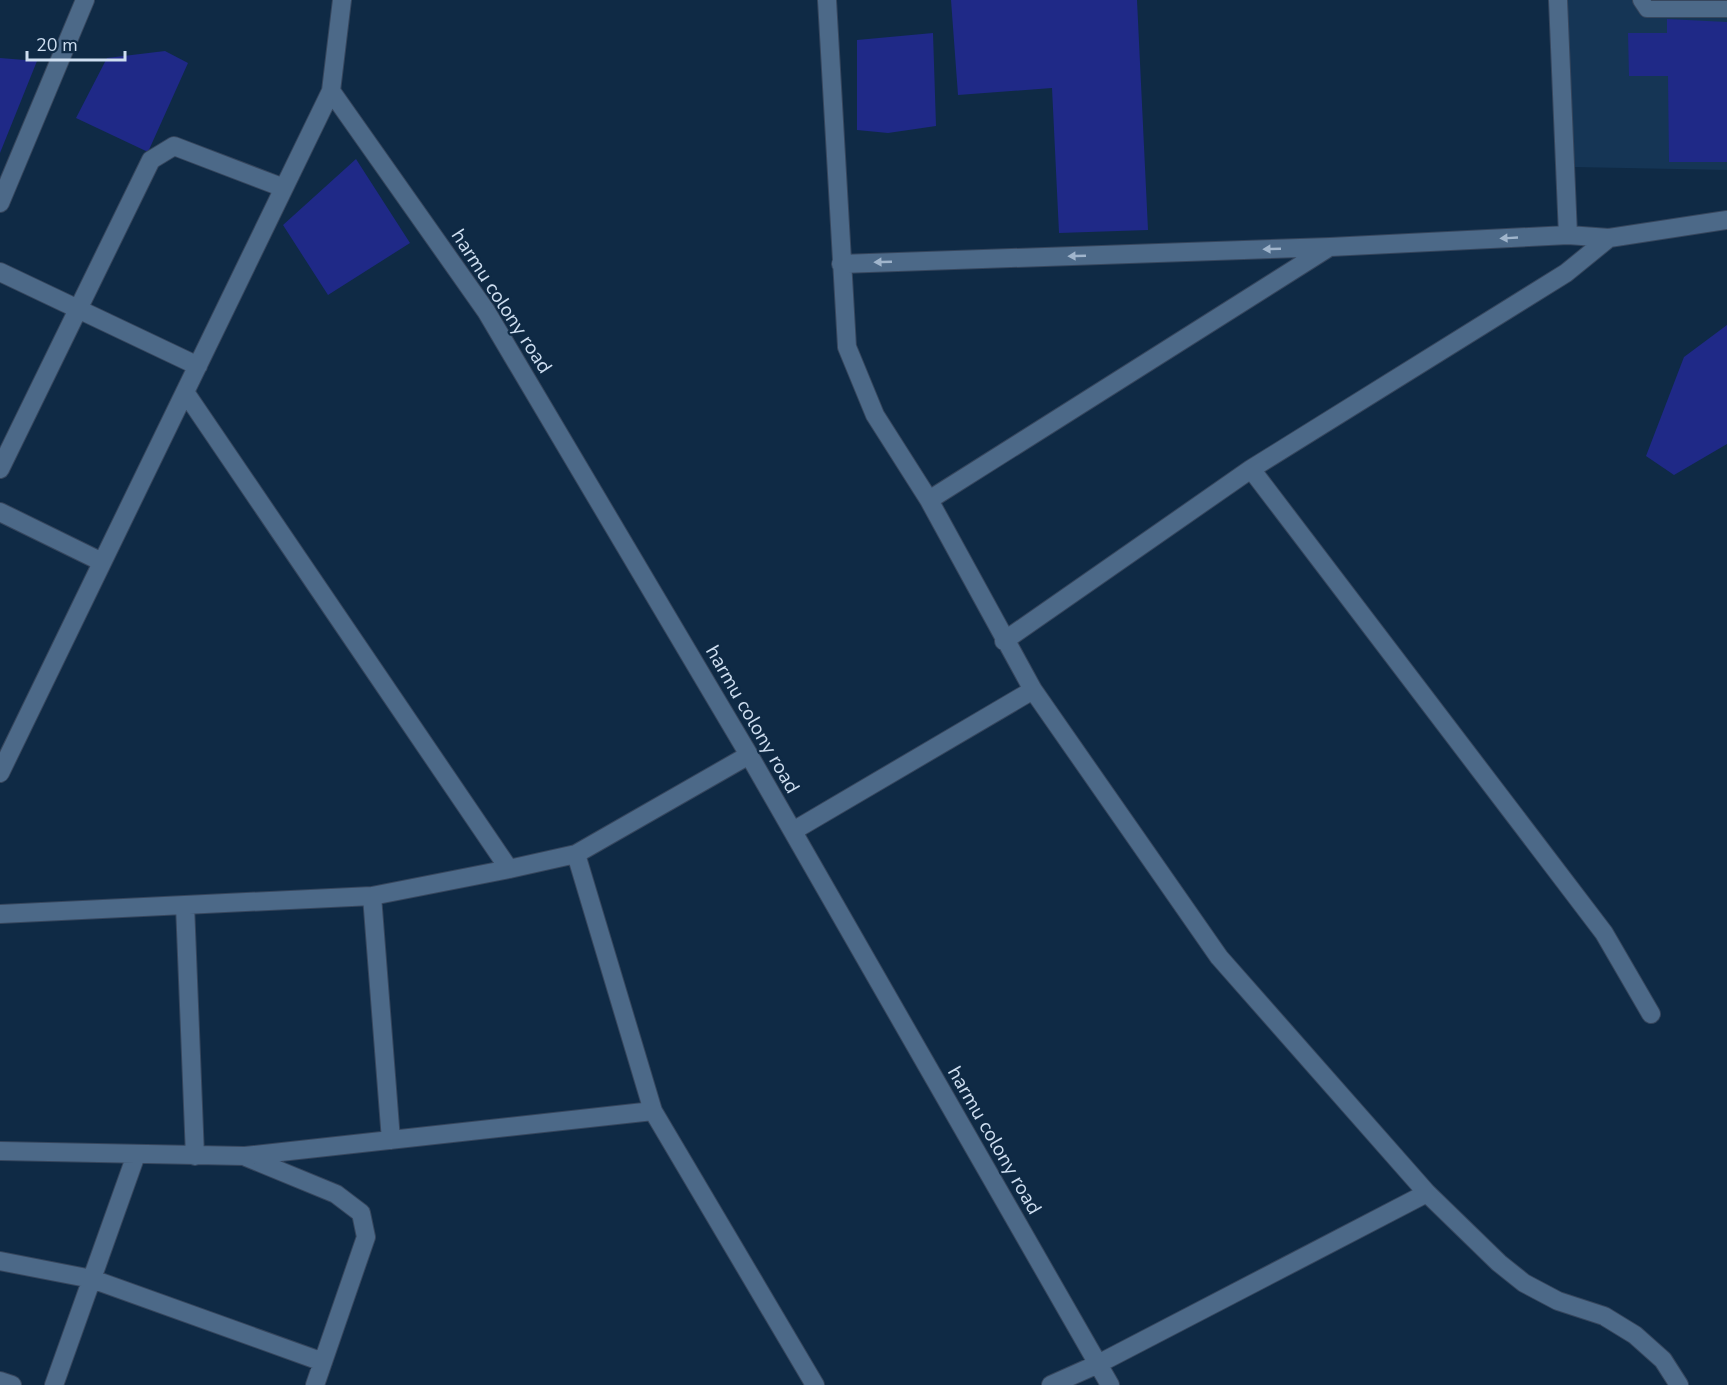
<svg xmlns="http://www.w3.org/2000/svg" width="1727" height="1385" font-family="'Nunito Sans',sans-serif">
<style>
.built{fill:#153555}
.building{fill:#1f2987}
.lines{fill:none;stroke-linecap:round;stroke-linejoin:round}
.lane-casing{stroke:#36465d;stroke-width:18}
.street-casing{stroke:#36465d;stroke-width:20}
.lane{stroke:#4c6988;stroke-width:16}
.street{stroke:#4c6988;stroke-width:18}
.oneway{fill:#a0b5cc}
.labels{text-anchor:middle;stroke-width:4.5;stroke-linejoin:round;paint-order:stroke}
.street-label{font-size:20px;fill:#cedef0;stroke:#0f2a45}
</style>
<rect width="100%" height="100%" fill="#0f2a45"/>
<path class="built" d="M1566 0H1727V170L1574 167Z"/>
<path class="building" d="M951 0H1137L1148 230 1059 233 1052 88 958 95Z
M1667 19 1727 22V162H1669L1668 76H1629L1628 33H1667Z
M933 33 936 126 888 133 857 130V40Z
M165 51 188 63 148 152 76 118 107 58Z
M0 58 37 61 0 153Z
M356 159 410 243 328 295 283 225Z
M1727 325V444L1674 475 1646 456 1684 357Z"/>
<g class="lines">
<g class="lane-casing">
<path id="lane" d="M1641 0 1647 9H1727"/>
</g>
<g class="street-casing">
<path id="street" d="M827 0 847 347 875 415 929 500 1033 690 1219 957 1427 1193 1499 1263 1524 1283 1558 1301 1604 1316 1635 1335 1663 1360 1679 1385
M1558 0 1568 235
M331 91 486 311 749 755 1110 1385
M0 203 85 0
M841 264 1330 247 1568 235 1609 238 1727 220
M0 272 198 366
M185 392 509 869
M0 469 151 160 174 146 284 188
M1251 469 1604 933 1651 1014
M929 500 1328 248
M0 512 102 562
M1004 641 1251 469 1566 273 1609 238
M0 773 331 91 342 0
M793 831 1033 690
M576 854 653 1111 815 1385
M372 896 391 1140
M185 905 195 1156
M0 914 372 896 509 869 576 854 749 755
M0 1151 245 1156 653 1111
M246 1157 336 1194 361 1213 366 1237 315 1385
M0 1261 92 1279 323 1362
M0 1381 12 1385
M54 1385 136 1155
M1051 1385 1098 1364 1427 1193"/>
</g>
<use href="#lane" class="lane"/>
<use href="#street" class="street"/>
</g>
<defs><path id="oneway-solid" d="M-6-.8H1V-3.2L6.5 0L1 3.2V.8H-6Z" transform="scale(1.5)"/></defs>
<g class="oneway">
<use href="#oneway-solid" transform="translate(1509 238) rotate(177)"/>
<use href="#oneway-solid" transform="translate(1272 249) rotate(178)"/>
<use href="#oneway-solid" transform="translate(1077 256) rotate(178)"/>
<use href="#oneway-solid" transform="translate(883 262) rotate(178)"/>
</g>
<g class="labels">
<g class="street-label">
<text transform="translate(502 301) rotate(57)" y="7">harmu colony road</text>
<text transform="translate(753 719) rotate(60)" y="7">harmu colony road</text>
<text transform="translate(995 1140) rotate(60)" y="7">harmu colony road</text>
</g>
</g>
<path d="M27 51v9h98v-9" fill="none" stroke="#cedef0" stroke-width="3"/>
<text x="36" y="51" font-size="18" fill="#cedef0" stroke="#0f2a45" stroke-width="4.5" paint-order="stroke">20 m</text>
</svg>
